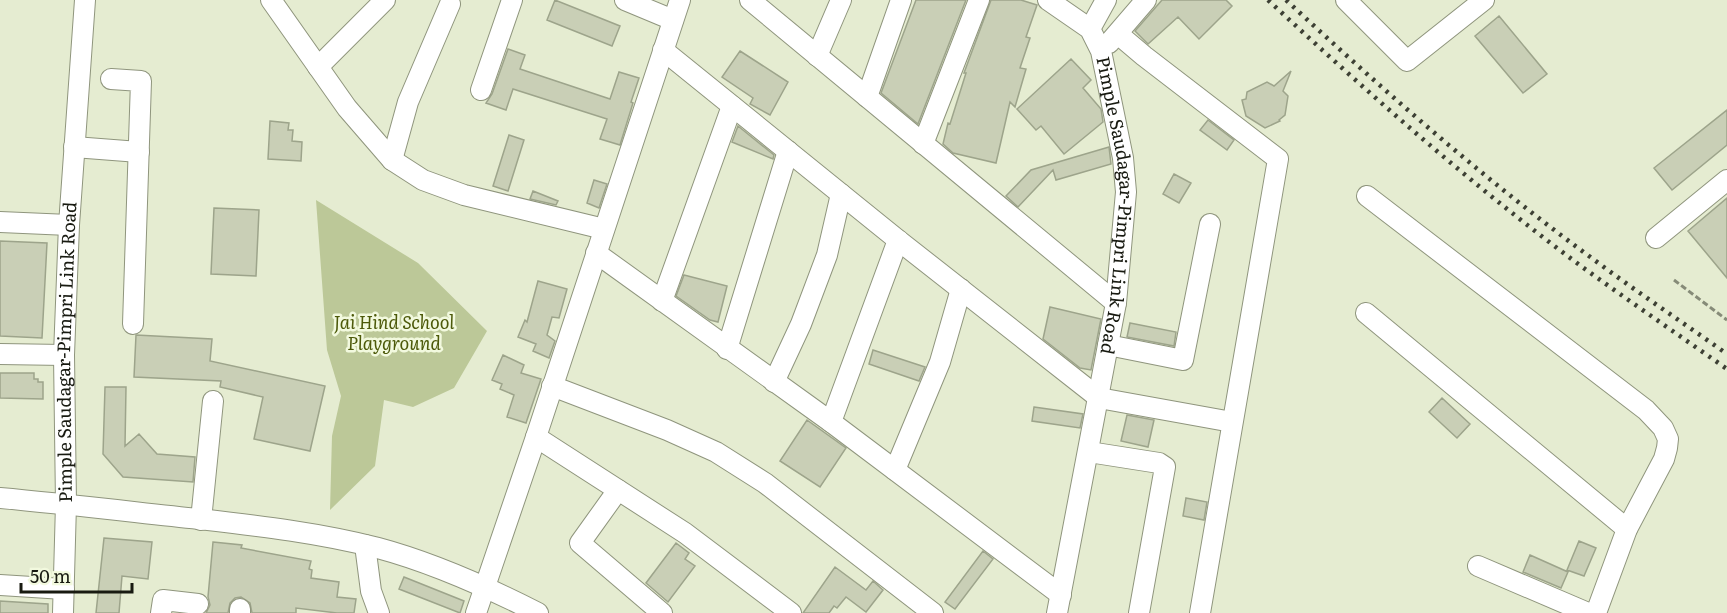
<svg xmlns="http://www.w3.org/2000/svg" width="1727" height="613" font-family="Literata,serif">
<style>
.green{fill:#bcc898}
.building{fill:#c9cfb6;stroke:#9da48b;stroke-width:1.5}
.lines{fill:none;stroke-linecap:round;stroke-linejoin:round}
.minor-casing{stroke:#8f957d;stroke-width:22}
.path{stroke:#868b78;stroke-width:3;stroke-dasharray:6 3;stroke-linecap:butt}
.minor{stroke:#fff;stroke-width:20}
.rail{stroke:#3d4034;stroke-width:4.5;stroke-dasharray:3 6;stroke-linecap:butt}
.labels{text-anchor:middle;stroke-width:5;stroke-linejoin:round;paint-order:stroke}
.street-label{font-size:18px;fill:#181a11;stroke:#f2f9de}
.park-label{font-size:18px;font-style:italic;fill:#4c5909;stroke:#f2f9de}
</style>
<rect width="100%" height="100%" fill="#e5ecd1"/>
<path class="green" d="M316 200 418 263 487 331 454 388 413 407 384 400 375 466 330 510 332 436 341 396 327 350Z"/>
<path class="building" d="M555 0 620 26 612 46 547 20Z
M916 0H966L918 124 881 93Z
M991 0H1021L1037 5 1026 37 1030 38 1020 68 1026 69 1015 107 1010 102 996 163 953 153 943 144 948 123 950 124 966 73H964Z
M1162 0H1226L1232 6 1199 39 1178 17 1148 44 1135 31Z
M1499 16 1547 74 1523 93 1475 36Z
M508 49 525 55 520 69 610 99 619 72 639 78 631 102 633 103 620 145 600 139 607 119 513 89 506 110 486 103 492 94Z
M740 51 788 82 770 115 750 104 753 98 722 77Z
M1071 59 1091 80 1083 88 1101 109 1103 122 1064 154 1041 126 1036 130 1017 109Z
M1291 71 1283 91 1288 96 1285 115 1279 120 1280 121 1265 128 1246 116 1242 100 1246 99 1247 92 1267 82 1274 86Z
M1727 110V145L1672 190 1654 168Z
M1208 120 1234 140 1227 150 1200 130Z
M270 121 289 123 288 130H293L292 141 302 142 301 161 268 159Z
M738 126 774 155 773 159 732 142Z
M509 135 524 140 508 191 493 186Z
M1109 147 1111 164 1056 180 1053 170 1018 207 1006 196 1031 170Z
M1174 174 1191 183 1179 203 1163 194Z
M594 180 607 184 599 208 587 203Z
M533 191 558 201 556 205 530 199Z
M1727 198V278L1688 231Z
M214 208 259 210 256 276 211 274Z
M0 241 47 243 42 338 0 336Z
M684 275 727 286 718 322 710 320 676 296Z
M538 281 567 289 559 318 552 317 547 335 555 341 549 358 533 351 536 344 518 337 525 320 527 322Z
M1050 307 1101 319 1091 370 1080 368 1043 339Z
M1130 323 1176 332 1174 346 1127 337Z
M136 335 212 339 210 361 325 386 310 451 254 439 263 397 220 387 221 381 134 377Z
M873 350 925 367 919 381 869 364Z
M503 355 524 365 521 373 541 379 526 423 507 417 514 395 500 389 502 384 492 380Z
M0 373H34V379H38V382H43V399L0 398Z
M105 387H126L125 446 139 434 157 454 195 457 193 482 123 477 103 454Z
M1442 398 1470 424 1457 438 1429 412Z
M1034 407 1083 414 1080 428 1032 421Z
M1127 415 1154 420 1148 447 1121 441Z
M807 420 846 448 820 487 780 461Z
M1186 498 1207 502 1204 520 1183 516Z
M104 538 152 542 148 579 122 576 119 613H96Z
M1579 541 1596 548 1584 576 1567 570Z
M213 542 242 545 241 548 311 561 309 569 312 570 311 578 339 582 337 597 356 599 354 613H337L296 608V613H252L250 603 241 597 235 598 230 603 228 613H206L210 605 208 597Z
M676 543 689 553 685 559 695 566 668 602 646 583Z
M983 551 993 559 955 609 945 602Z
M1530 555 1568 572 1561 588 1523 572Z
M835 567 866 590 873 581 883 590 866 612 846 597 837 608 834 606 829 613H803Z
M404 577 464 601 460 613 399 589Z
M0 601 48 604V613H0Z"/>
<g class="lines">
<g class="minor-casing">
<g id="minor">
<path d="M271 0 347 108 392 160 423 180 464 195 604 229"/>
<path d="M625 0 673 20"/>
<path d="M750 0 1116 303"/>
<path id="s1" d="M1048 0 1090 29 1101 51 1123 158 1126 192 1116 303 1057 613"/>
<path d="M1346 0 1407 61 1484 0"/>
<path d="M1090 29 1106 0"/>
<path d="M1118 34 1144 56 1278 159 1200 613"/>
<path d="M1109 43 1146 0"/>
<path d="M663 50 898 240 1099 398 1232 422"/>
<path d="M817 56 841 0"/>
<path d="M318 67 385 0"/>
<path d="M111 79 141 81 133 324"/>
<path d="M481 90 512 0"/>
<path d="M867 97 901 0"/>
<path d="M923 144 979 0"/>
<path d="M74 147 139 152"/>
<path d="M392 160 408 102 450 4"/>
<path d="M1367 196 1646 410 1663 428 1668 439 1667 448 1664 459 1627 529 1596 613"/>
<path d="M0 222 69 225"/>
<path d="M1656 238 1727 180"/>
<path d="M596 253 831 422 1061 595"/>
<path d="M662 301 732 106"/>
<path d="M1366 313 1627 529"/>
<path d="M1108 345 1183 360 1210 224"/>
<path d="M727 349 788 151"/>
<path d="M0 354 64 355"/>
<path d="M774 382 801 324 827 255 841 194"/>
<path d="M552 386 667 430 716 452 765 483 933 613"/>
<path d="M831 422 898 240"/>
<path d="M536 437 685 533 791 613"/>
<path d="M1089 452 1159 463 1165 467 1139 613"/>
<path d="M895 470 940 362 961 289"/>
<path d="M618 490 580 543 662 613"/>
<path d="M0 498C66 504 133 512 199 519 259 526 320 533 378 548 434 563 487 587 538 613"/>
<path d="M201 520 213 401"/>
<path d="M365 545 371 591 379 613"/>
<path d="M1478 566 1588 613"/>
<path d="M0 585 64 589"/>
<path id="s2" d="M63 613 66 504 64 355 69 225 85 0"/>
<path d="M161 613 163 600 198 604"/>
<path d="M240 613V609"/>
<path d="M476 613 536 437 680 0"/>
</g>
</g>
<path class="path" d="M1674 280 1727 320"/>
<use href="#minor" class="minor"/>
<path class="rail" d="M1268 0C1369 94 1474 187 1585 269 1632 303 1680 336 1727 369
M1286 0C1384 91 1485 180 1593 259 1637 292 1682 322 1727 354"/>
</g>
<g class="labels">
<g class="street-label">
<text dy="6" stroke="none"><textPath href="#s1" startOffset="232">Pimple Saudagar-Pimpri Link Road</textPath></text>
<text dy="6" stroke="none"><textPath href="#s2" startOffset="261">Pimple Saudagar-Pimpri Link Road</textPath></text>
</g>
<g class="park-label">
<text x="394" y="329">Jai Hind School<tspan x="394" dy="21">Playground</tspan></text>
</g>
</g>
<path d="M21 583v9h111v-9" fill="none" stroke="#181a11" stroke-width="3"/>
<text x="30" y="583" font-size="18" fill="#181a11" stroke="#f2f9de" stroke-width="4.5" paint-order="stroke">50 m</text>
</svg>
